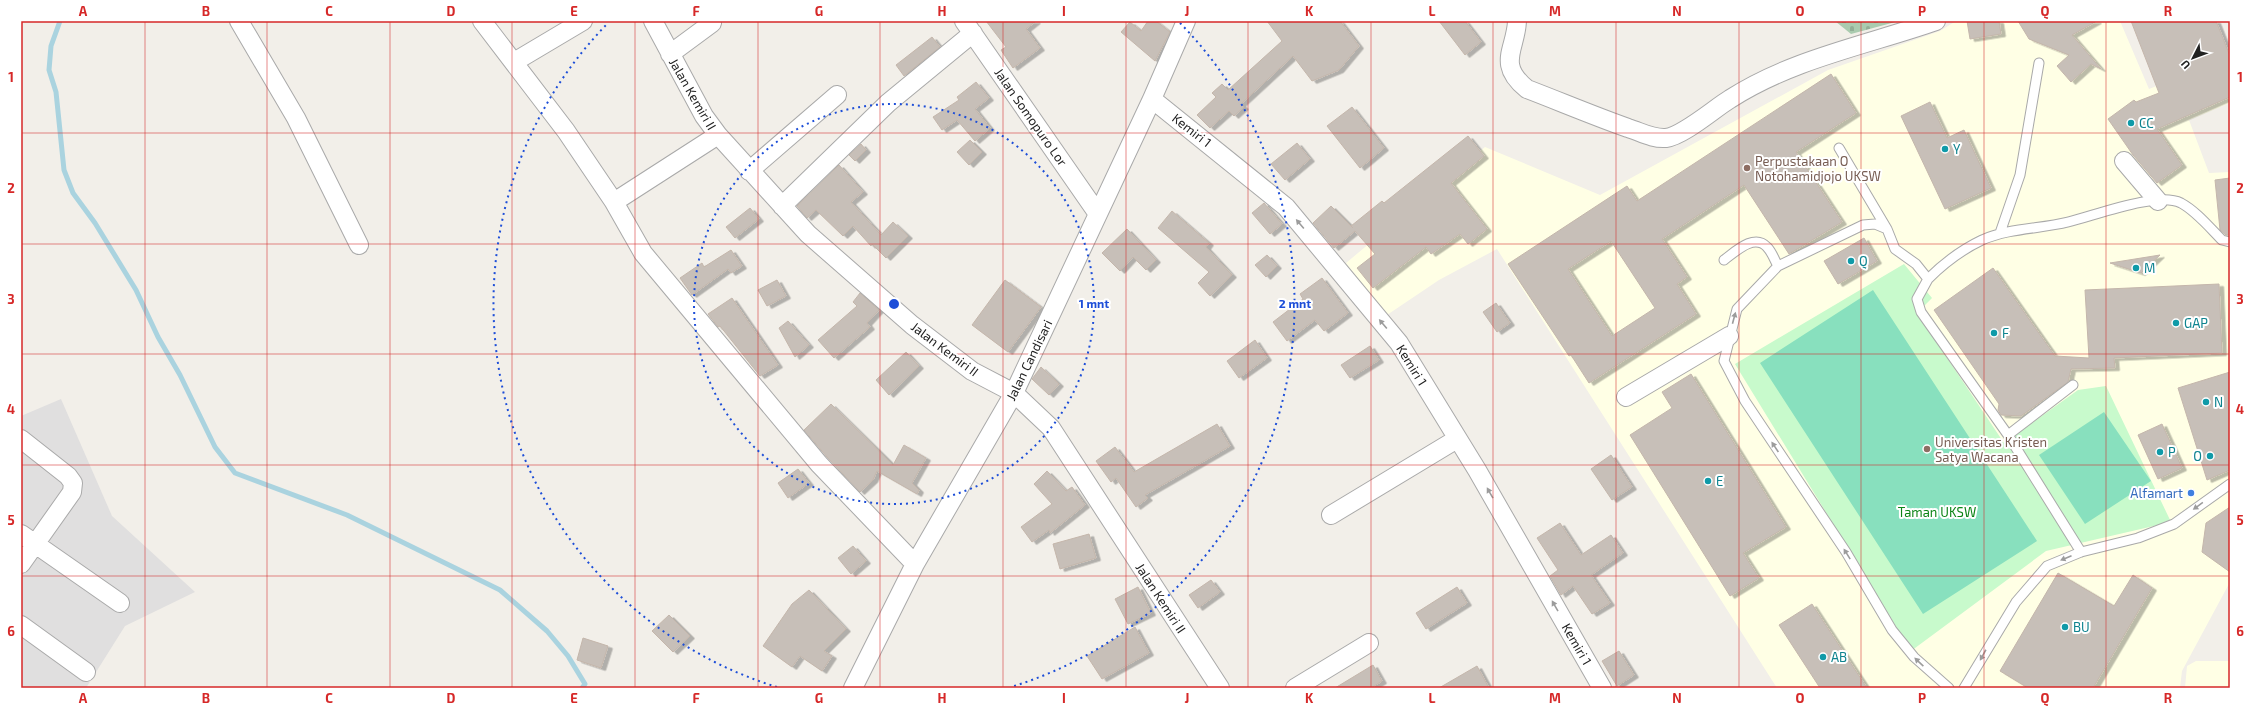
<svg xmlns="http://www.w3.org/2000/svg" width="2251" height="709" font-family="'Exo 2',sans-serif">
<style>
.residential{fill:#e0dfdf}
.education{fill:#ffffe5}
.cemetery{fill:url(#cemetery-stones)}
.park{fill:#c8facc}
.pitch{fill:#88e0be}
.lines{fill:none;stroke-linecap:round;stroke-linejoin:round}
.stream{stroke:#aad3df;stroke-width:5}
.building{fill:#c7bfb8;stroke:#c4b6ab;fill-rule:evenodd;filter:url(#shadow)}
.lane-casing{stroke:#a9a9a9;stroke-width:11}
.street-casing{stroke:#a9a9a9;stroke-width:20}
.lane{stroke:#fff;stroke-width:9}
.street{stroke:#fff;stroke-width:18}
.oneway{fill:#9c9c9c}
.grid{fill:none;stroke:#d62828;stroke-width:1;stroke-opacity:0.55}
.ring{fill:none;stroke:#1d4ed8;stroke-width:2;stroke-dasharray:2 4}
.culture-dot{fill:#0f9aa8;stroke:#fff;stroke-width:1.5}
.education-dot{fill:#8d6e63;stroke:#fff;stroke-width:1.5}
.shop-dot{fill:#3f7fe0;stroke:#fff;stroke-width:1.5}
.labels{text-anchor:middle;stroke-width:4;stroke-linejoin:round;paint-order:stroke}
.street-label{font-size:13px;fill:#222;stroke:#fff}
.culture-label{font-size:13px;fill:#0d838f;stroke:#fff;text-anchor:start}
.education-label{font-size:13px;fill:#785e54;stroke:#fff;text-anchor:start}
.shop-label{font-size:13px;fill:#366cbe;stroke:#fff;text-anchor:end}
.park-label{font-size:13px;fill:#0c8416;stroke:#fff}
.centre{fill:#1d4ed8;stroke:#fff;stroke-width:2}
.ring-label{font-size:12px;text-anchor:middle;font-weight:bold;fill:#1d4ed8;stroke:#fff;stroke-width:4;stroke-linejoin:round;paint-order:stroke}
.neatline{fill:none;stroke:#d62828;stroke-width:1.5}
.grid-label{font-size:13px;text-anchor:middle;font-weight:bold;fill:#d62828}
</style>
<defs>
<pattern id="cemetery-stones" width="16" height="16" patternUnits="userSpaceOnUse"><rect width="16" height="16" fill="#aacbaf"/><path d="M2 7V4a2 2 0 0 1 4 0v3zM10 15v-3a2 2 0 0 1 4 0v3z" fill="#92ae96"/></pattern>
<filter id="shadow"><feDropShadow dx="4.5" dy="2.5" stdDeviation="0" flood-color="#0004"/></filter>
</defs>
<rect width="100%" height="100%" fill="#f2efe9"/>
<path class="residential" d="M61 399 112 516 195 592 125 626 86 688H21V416Z"/>
<path class="education" d="M1956 21H2120L2149 89 2230 57V103L2189 120 2209 173 2230 172V582L2182 671 2180 688H1777L1497 249 1439 280 1387 315 1346 263 1485 147 1600 195 1828 70 1940 31Z
M2196 661H2230V688H2185L2187 666Z"/>
<path class="cemetery" d="M1835 21H1899L1851 34Z"/>
<path class="park" d="M1904 264 1932 298 1917 313 2004 443 2078 390 2106 386 2171 522 2046 551 1911 651 1735 364Z"/>
<path class="pitch" d="M1873 290 2037 541 1923 614 1760 363Z
M2104 412 2151 481 2085 524 2039 455Z"/>
<g class="lines">
<path class="stream" d="M60 21 51 46 49 70 56 92 64 170 73 193 95 223 136 290 158 337 180 375 215 447 235 473 347 515 500 590 547 631 568 656 585 684 582 688"/>
</g>
<path class="building" d="M986 21H1036L1026 29 1040 48 1013 68 1001 50 1006 47Z
M1148 21H1156L1170 32 1155 61 1121 32 1130 22 1141 31Z
M1267 21H1340L1359 46 1339 70 1312 81 1293 56 1241 104 1244 107 1234 116 1229 111 1210 128 1197 115 1216 97 1212 93 1222 84 1228 90 1282 41Z
M1439 21H1465L1481 42 1465 55Z
M1967 21H1999L2001 34 1970 39Z
M2018 21H2097L2072 35 2101 69 2091 64 2071 82 2057 66 2069 55 2029 39Z
M2131 21H2216L2230 56V97L2157 129 2182 165 2157 183 2133 155 2108 119 2134 100 2136 102 2159 93Z
M932 37 940 47 904 76 896 65Z
M1831 74 1856 113 1796 152 1842 222 1789 254 1744 185 1662 239 1687 277 1677 284 1696 314 1589 383 1571 355 1569 356 1508 264 1627 186 1637 201ZM1611 241 1655 308 1612 336 1568 269Z
M976 82 989 98 975 109 990 128 975 141 957 120 942 130 933 117 959 100 957 97Z
M1930 102 1947 138 1964 130 1991 188 1945 209 1901 116Z
M1352 107 1384 148 1360 168 1327 126Z
M1468 136 1484 156 1451 183 1487 229 1468 244 1460 234 1431 254 1426 247 1373 288 1357 268 1375 254 1355 231 1334 248 1313 223 1331 206 1353 228 1351 226 1382 201 1384 203Z
M970 140 982 152 969 165 957 152Z
M1297 143 1310 159 1285 180 1271 164Z
M861 144 866 150 855 161 849 155Z
M839 165 863 192 851 202 881 235 893 222 908 236 886 258 872 244 871 246 853 226 843 236 816 210 807 218 797 206Z
M2230 178V235H2226L2220 230 2215 180Z
M1264 203 1282 224 1270 234 1252 213Z
M750 208 759 219 735 238 726 227Z
M1172 211 1209 243 1206 247 1232 275 1210 296 1198 283 1209 272 1158 228Z
M1127 229 1156 260 1146 270 1133 257 1120 271 1102 253Z
M1864 238 1877 261 1838 284 1824 261Z
M731 250 742 266 731 273 728 269 692 295 680 278 702 263 704 267Z
M1267 255 1277 266 1266 277 1255 265Z
M2160 255 2141 273 2110 263Z
M1993 268 2055 356 2089 358 2085 290 2219 284 2222 353 2114 358 2115 368 2071 369 2068 382 2021 416 2001 415 1998 410 1999 404 1934 310Z
M1322 278 1348 313 1324 331 1315 320 1287 341 1273 322 1303 299 1300 294Z
M777 280 786 296 767 306 758 290Z
M1005 280 1041 307 1008 352 972 325Z
M860 293 879 310 867 323 870 327 834 358 818 340 857 306 853 302Z
M732 298 778 365 760 376 720 326 718 327 708 314Z
M1496 303 1510 323 1497 332 1483 312Z
M788 321 809 345 795 357 779 328Z
M1255 340 1267 358 1239 378 1227 361Z
M1370 346 1379 360 1350 378 1341 365Z
M906 352 919 366 889 395 876 380Z
M1041 367 1059 384 1049 395 1032 379Z
M2230 372V470L2207 480 2178 388Z
M1691 374 1786 527 1743 553 1759 578 1730 596 1630 435 1672 408 1662 392Z
M831 404 893 465 904 445 926 458 912 483 919 490 917 494 877 471 873 480 860 492 827 457 804 430Z
M1217 424 1230 446 1145 495 1148 498 1136 507 1116 478 1111 482 1096 461 1115 447 1134 472Z
M2162 424 2182 468 2158 479 2138 435Z
M1611 455 1632 487 1612 500 1591 469Z
M798 469 809 483 788 498 778 483Z
M1047 471 1066 491 1072 487 1085 505 1050 533 1049 530 1032 542 1021 527 1052 504 1034 484Z
M2230 507V572L2202 552 2206 523Z
M1560 523 1581 555 1611 535 1623 553 1591 575 1610 603 1592 614 1573 586 1561 595 1550 576 1558 570 1537 538Z
M1089 534 1096 558 1060 569 1053 544Z
M853 546 866 561 851 574 838 558Z
M2058 573 2114 606 2133 575 2152 588 2093 688H2028L2000 671Z
M1211 580 1220 592 1198 608 1189 595Z
M1138 587 1151 613 1128 624 1115 599Z
M1457 587 1467 603 1426 629 1416 613Z
M809 590 846 629 824 651 832 656 822 671 800 656 792 667 763 646 792 604Z
M1812 604 1867 688H1820L1779 625Z
M669 615 690 636 673 652 652 631Z
M1135 627 1149 653 1102 679 1087 656Z
M583 638 608 646 601 668 577 660Z
M1619 651 1634 675 1617 686 1602 661Z
M1373 665 1382 681 1371 688H1335Z
M1477 666 1489 688H1439Z"/>
<g class="lines">
<g class="lane-casing">
<path id="lane" d="M1839 148 1887 229
M2000 233 2020 175 2039 63
M1724 260C1735 252 1754 233 1767 247 1772 252 1775 261 1778 266
M1928 279 1917 299 1921 312 2008 435 2081 552
M2008 435 2073 385
M1949 688 1914 657 1892 630 1846 552 1745 401 1724 361 1737 309 1778 266 1863 225 1875 224 1887 229 1895 249 1916 264 1928 279C1944 263 1961 250 1982 240 2009 228 2040 229 2068 222 2094 216 2157 191 2181 203 2196 211 2210 228 2222 240L2230 242
M1964 688 2016 602 2047 566 2081 552 2138 538 2174 524 2230 484"/>
</g>
<g class="street-casing">
<path id="street" d="M239 21 296 118 359 245
M482 21 566 131 614 202 643 253 819 464 915 564
M653 21 704 116 718 135 808 234 912 325 972 371 1014 393 1051 428 1220 688
M964 21 1098 214
M1517 21C1516 49 1496 64 1527 89 1561 102 1594 116 1628 128 1641 132 1652 139 1666 138 1683 136 1715 108 1730 99 1792 59 1867 45 1936 21
M670 54 712 23
M514 62 583 21
M1152 99 1286 207 1399 343 1477 470 1602 688
M2124 161 2158 201
M749 171 837 95
M614 202 718 135
M782 206 888 103 973 33
M1626 397 1729 336
M21 439 68 476 73 483 72 492 21 564
M1331 515 1457 439
M21 534 120 603
M21 625 86 672
M853 688 915 564 1014 393 1152 99 1186 21
M1295 688 1369 643"/>
</g>
<use href="#lane" class="lane"/>
<use href="#street" class="street"/>
</g>
<defs><path id="oneway-solid" d="M-6-.8H1V-3.2L6.5 0L1 3.2V.8H-6Z"/></defs>
<g class="oneway">
<use href="#oneway-solid" transform="translate(1300 224) rotate(-130)"/>
<use href="#oneway-solid" transform="translate(1734 318) rotate(-75)"/>
<use href="#oneway-solid" transform="translate(1383 324) rotate(-130)"/>
<use href="#oneway-solid" transform="translate(1775 447) rotate(-124)"/>
<use href="#oneway-solid" transform="translate(1490 493) rotate(-120)"/>
<use href="#oneway-solid" transform="translate(2198 506) rotate(144)"/>
<use href="#oneway-solid" transform="translate(1847 554) rotate(-122)"/>
<use href="#oneway-solid" transform="translate(2066 558) rotate(157)"/>
<use href="#oneway-solid" transform="translate(1555 606) rotate(-120)"/>
<use href="#oneway-solid" transform="translate(1983 655) rotate(119)"/>
<use href="#oneway-solid" transform="translate(1919 662) rotate(-137)"/>
</g>
<path class="grid" d="M145 21V688M267 21V688M390 21V688M512 21V688M635 21V688M758 21V688M880 21V688M1003 21V688M1126 21V688M1248 21V688M1371 21V688M1493 21V688M1616 21V688M1739 21V688M1861 21V688M1984 21V688M2106 21V688M21 133H2230M21 244H2230M21 354H2230M21 465H2230M21 576H2230"/>
<g class="ring">
<circle cx="894" cy="304" r="200"/>
<path d="M777 687A401 401 0 0 1 608 23M1180 23A401 401 0 0 1 1011 687"/>
</g>
<g class="culture-dot">
<circle cx="2131" cy="123" r="4"/>
<circle cx="1945" cy="149" r="4"/>
<circle cx="1851" cy="261" r="4"/>
<circle cx="2136" cy="268" r="4"/>
<circle cx="2176" cy="323" r="4"/>
<circle cx="1994" cy="333" r="4"/>
<circle cx="2206" cy="402" r="4"/>
<circle cx="2160" cy="452" r="4"/>
<circle cx="2210" cy="456" r="4"/>
<circle cx="1708" cy="481" r="4"/>
<circle cx="2065" cy="627" r="4"/>
<circle cx="1823" cy="657" r="4"/>
</g>
<g class="education-dot">
<circle cx="1747" cy="168" r="4"/>
<circle cx="1927" cy="449" r="4"/>
</g>
<circle class="shop-dot" cx="2191" cy="493" r="4"/>
<g class="labels">
<g class="street-label">
<text transform="translate(693 94) rotate(60)" y="5">Jalan Kemiri II</text>
<text transform="translate(1031 117) rotate(55)" y="5">Jalan Somopuro Lor</text>
<text transform="translate(1192 130) rotate(38)" y="5">Kemiri 1</text>
<text transform="translate(945 349) rotate(37)" y="5">Jalan Kemiri II</text>
<text transform="translate(1029 360) rotate(-64)" y="5">Jalan Candisari</text>
<text transform="translate(1412 365) rotate(58)" y="5">Kemiri 1</text>
<text transform="translate(1161 598) rotate(57)" y="5">Jalan Kemiri II</text>
<text transform="translate(1577 644) rotate(60)" y="5">Kemiri 1</text>
</g>
<g class="culture-label">
<text x="2139" y="128">CC</text>
<text x="1953" y="154">Y</text>
<text x="1859" y="266">Q</text>
<text x="2144" y="273">M</text>
<text x="2184" y="328">GAP</text>
<text x="2002" y="338">F</text>
<text x="2214" y="407">N</text>
<text x="2168" y="457">P</text>
<text x="2202" y="461" text-anchor="end">O</text>
<text x="1716" y="486">E</text>
<text x="2073" y="632">BU</text>
<text x="1831" y="662">AB</text>
</g>
<g class="education-label">
<text x="1755" y="166">Perpustakaan O<tspan x="1755" dy="15">Notohamidjojo UKSW</tspan></text>
<text x="1935" y="447">Universitas Kristen<tspan x="1935" dy="15">Satya Wacana</tspan></text>
</g>
<g class="shop-label">
<text x="2183" y="498">Alfamart</text>
</g>
<g class="park-label">
<text x="1937" y="517">Taman UKSW</text>
</g>
</g>
<circle cx="894" cy="304" r="6" class="centre"/>
<g class="ring-label">
<text x="1094" y="308">1 mnt</text>
<text x="1295" y="308">2 mnt</text>
</g>
<rect width="2251" height="709" fill="none" stroke="#ffffff" stroke-width="44"/>
<g transform="translate(2193 58) rotate(228)" stroke="#ffffff" stroke-width="3" paint-order="stroke">
<path d="M0-3L7 15L0 10L-7 15Z" fill="#222222"/>
<text y="-6" font-size="11" font-weight="bold" text-anchor="middle" fill="#222222">U</text>
</g>
<rect x="22" y="22" width="2207" height="665" class="neatline"/>
<g class="grid-label">
<text x="83" y="16">A</text>
<text x="206" y="16">B</text>
<text x="329" y="16">C</text>
<text x="451" y="16">D</text>
<text x="574" y="16">E</text>
<text x="696" y="16">F</text>
<text x="819" y="16">G</text>
<text x="942" y="16">H</text>
<text x="1064" y="16">I</text>
<text x="1187" y="16">J</text>
<text x="1309" y="16">K</text>
<text x="1432" y="16">L</text>
<text x="1555" y="16">M</text>
<text x="1677" y="16">N</text>
<text x="1800" y="16">O</text>
<text x="1922" y="16">P</text>
<text x="2045" y="16">Q</text>
<text x="2168" y="16">R</text>
<text x="11" y="82">1</text>
<text x="2240" y="82">1</text>
<text x="11" y="193">2</text>
<text x="2240" y="193">2</text>
<text x="11" y="304">3</text>
<text x="2240" y="304">3</text>
<text x="11" y="414">4</text>
<text x="2240" y="414">4</text>
<text x="11" y="525">5</text>
<text x="2240" y="525">5</text>
<text x="11" y="636">6</text>
<text x="2240" y="636">6</text>
<text x="83" y="703">A</text>
<text x="206" y="703">B</text>
<text x="329" y="703">C</text>
<text x="451" y="703">D</text>
<text x="574" y="703">E</text>
<text x="696" y="703">F</text>
<text x="819" y="703">G</text>
<text x="942" y="703">H</text>
<text x="1064" y="703">I</text>
<text x="1187" y="703">J</text>
<text x="1309" y="703">K</text>
<text x="1432" y="703">L</text>
<text x="1555" y="703">M</text>
<text x="1677" y="703">N</text>
<text x="1800" y="703">O</text>
<text x="1922" y="703">P</text>
<text x="2045" y="703">Q</text>
<text x="2168" y="703">R</text>
</g>
</svg>
